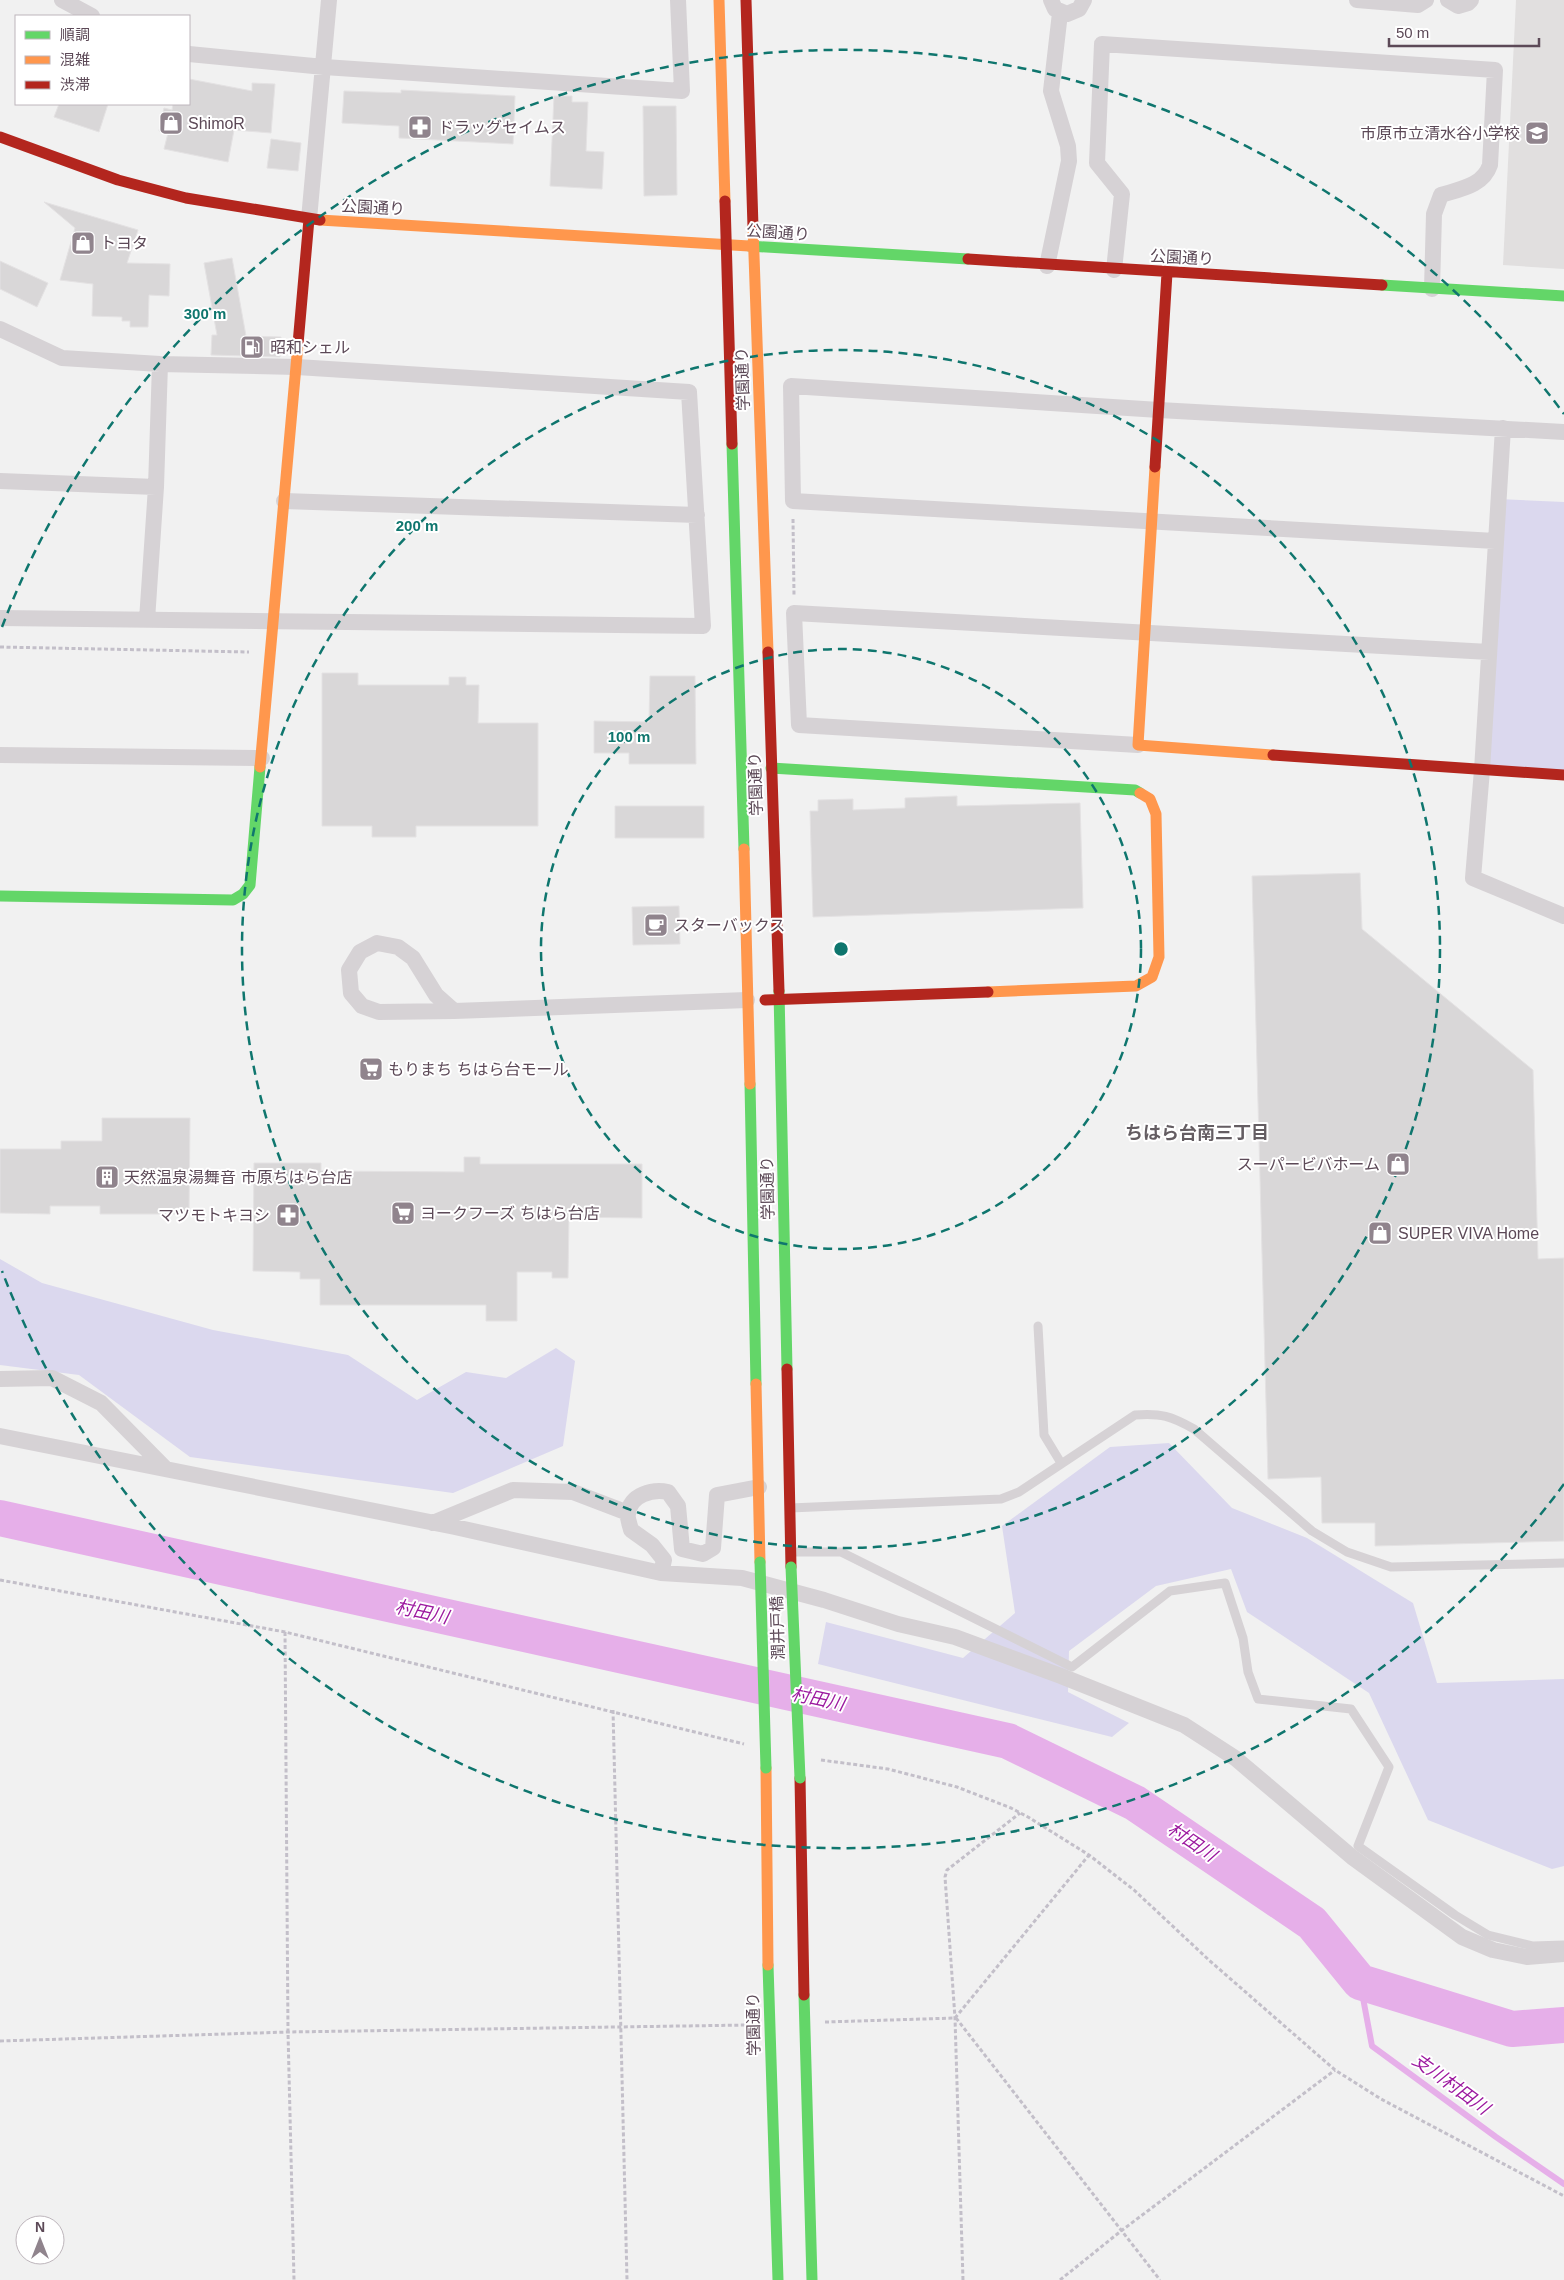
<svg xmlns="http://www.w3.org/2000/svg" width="1564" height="2280" font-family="Helvetica,'Noto Sans JP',sans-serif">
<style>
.education{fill:#e1dfdf}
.green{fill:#dbd8ee}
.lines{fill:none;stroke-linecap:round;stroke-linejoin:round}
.stream{stroke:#e6afe9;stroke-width:6}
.river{stroke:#e6afe9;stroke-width:36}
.building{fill:#d9d7d8;stroke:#e4e2e3}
.path{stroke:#c3bfc9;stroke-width:3;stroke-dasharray:4 2.5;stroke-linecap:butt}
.lane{stroke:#d6d2d5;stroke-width:9}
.street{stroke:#d6d2d5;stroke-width:16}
.fast{stroke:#63d668;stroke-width:11}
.slow{stroke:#ff974d;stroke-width:11}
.jam{stroke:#b3261e;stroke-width:11}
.fast-bridge{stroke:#63d668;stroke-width:11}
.ring{fill:none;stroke:#0f766e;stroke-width:2.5;stroke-dasharray:9 6}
.labels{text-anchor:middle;stroke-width:4;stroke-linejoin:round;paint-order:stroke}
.poi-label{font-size:16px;fill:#5c4957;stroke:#fff;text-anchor:start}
.street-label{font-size:16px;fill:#5c4957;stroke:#fff}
.neighbourhood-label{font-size:18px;font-weight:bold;fill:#645d62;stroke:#fff}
.water-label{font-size:18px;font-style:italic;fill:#9c199f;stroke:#fff}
.centre{fill:#0f766e;stroke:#fff;stroke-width:2.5}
.ring-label{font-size:15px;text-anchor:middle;font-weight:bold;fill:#0f766e;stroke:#fff;stroke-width:4;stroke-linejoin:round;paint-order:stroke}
</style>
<rect width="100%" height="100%" fill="#f1f1f1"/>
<path class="education" d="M1516 0H1564V269L1503 265Z"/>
<path class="green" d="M1498 499 1564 502V775L1482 770Z
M0 1259 42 1283 213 1330 348 1355 417 1400 466 1372 506 1378 556 1348 575 1361 563 1446 453 1493 190 1457 79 1375 0 1365Z
M1169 1443 1232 1508 1307 1538 1413 1603 1437 1683 1564 1679V1866L1552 1869 1428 1820 1369 1693 1247 1612 1231 1569 1156 1586 1069 1651 1068 1692 1129 1723 1112 1737 818 1664 826 1622 963 1658 1015 1613 1002 1526 1110 1447Z"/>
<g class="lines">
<path class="stream" d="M1360 1982 1372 2046 1496 2137 1564 2184"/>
<path class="river" d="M0 1518 1008 1741 1135 1803 1312 1923 1360 1982 1512 2029 1564 2025"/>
</g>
<path class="building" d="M189 79 252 91V83L275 84 271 133 234 130 228 162 164 149 168 133 159 131 164 108 172 110 173 104H189Z
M401 90 515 96 513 144 399 138V126L342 123 344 91 401 93Z
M554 96H572V102H588L586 151 604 152 602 189 550 186Z
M59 104H108L99 132 54 117Z
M643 106H676L677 195 644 196Z
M271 139 301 143 298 171 267 168Z
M44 202 138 230 127 263 170 264 169 296 149 295 148 327H130V321H122V317L92 316 93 284 60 280 75 228Z
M232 258 246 336 281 337 280 357 211 355 212 335H217L204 263Z
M0 261 48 283 37 307 0 289Z
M322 673H358V685H449V677H466V685H479L478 723H538V826H416V837H372V826H322Z
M650 676H695L696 764H629V753H594V721L649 722Z
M957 796V806L1080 803 1083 908 813 917 810 811H818V800L853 799V810L905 808V798Z
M615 806H704V838H615Z
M1360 873 1362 929 1533 1070 1538 1259 1564 1258V1541L1375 1546V1523H1322L1321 1477 1268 1479 1252 876Z
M679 906 680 944 633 945 632 907Z
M102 1118H190L189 1214H100V1206H50V1214L0 1213V1149H61V1141H102Z
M464 1157H480V1164H642V1218L569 1217 568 1278H552V1272H517V1321H486V1305H320V1279H300V1272L253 1271 254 1163H321V1171L464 1172Z"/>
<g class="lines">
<path class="path" d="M793 519 794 595
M0 647 249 652
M0 1580 285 1632 744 1744
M285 1632 288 2032 294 2280
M613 1710 627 2280
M821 1760 888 1769 957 1787 1011 1808 1028 1817 1089 1855 1134 1890 1210 1961 1335 2070 1381 2099 1564 2196
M956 2018 1160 2280
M825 2022 955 2018 1089 1855
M0 2041 288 2032 747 2025
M963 2280 955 2018 945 1877 947 1870 1020 1813
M1060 2280 1121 2231 1335 2070"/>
<path class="lane" d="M1038 1326 1044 1435 1061 1463
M790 1508 1001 1499 1019 1492 1135 1415C1161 1413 1171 1416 1194 1429L1312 1531 1347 1552 1391 1567 1564 1563
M791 1552H841L1072 1667 1170 1591 1225 1583 1243 1638 1248 1672 1258 1699 1351 1709 1389 1767 1358 1846 1455 1915 1488 1935 1533 1946 1564 1945"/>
<path class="street" d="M62 0 92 16
M1051 0 1055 9 1067 14 1079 9 1084 0
M1357 0 1418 5 1426 0
M1448 0 1458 6 1468 3 1471 0
M189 54 324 67 682 91 678 0
M309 219 329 0
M1047 266 1069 161 1068 146 1051 91 1060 13
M1114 270 1122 194 1097 163 1102 44 1495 70 1490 165C1483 186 1460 189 1441 195L1434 214 1432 289
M0 329 62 358 160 364 297 367 689 392 703 626 0 618
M1503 428 1482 770 1473 878 1564 916
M0 481 156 487
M284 501 697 515
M1495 541 793 501 791 386 1159 410 1564 432
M147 620 156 487 160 364
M1138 745 799 725 794 613 1489 652
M0 755 262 758
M454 1011 436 995 413 958 398 947 377 943 360 952 349 970 351 993 362 1006 379 1012 454 1011 747 1000
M0 1379 52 1378 101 1403 165 1468
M0 1436 455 1527 661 1573 742 1578 824 1600 898 1624 955 1637 1061 1676 1184 1725 1235 1758 1352 1857 1462 1937 1493 1950 1527 1957 1564 1954
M433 1523 513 1490 573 1492 628 1513
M661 1573 664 1560 652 1545 631 1530C630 1525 627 1518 628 1514 630 1494 653 1489 668 1492L678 1506 682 1549 703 1554 713 1548 717 1495 759 1487"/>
<path class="fast" d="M749 246 968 259
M1382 285 1564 296
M732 444 744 849
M771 768 1135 790 1140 793
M0 896 233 900 243 894 250 885 260 767
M779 991 787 1369
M750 1084 756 1384
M768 1965 778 2280
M804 1995 812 2280"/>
<path class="slow" d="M719 0 725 201
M320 220 749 246
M753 227 768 652
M1155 467 1138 745 1273 755
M260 767 298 344
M744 849 750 1084
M988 992 1136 986 1152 977 1159 957 1156 814 1150 799 1140 793
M756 1384 760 1562
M766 1768 768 1965"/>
<path class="jam" d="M746 0 753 227
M0 137 118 180 186 198 320 220
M725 201 732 444
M968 259 1382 285
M298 344 309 219
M1155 467 1167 273
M768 652 779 991
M1273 755 1564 775
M765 1000 988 992
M787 1369 791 1567
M800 1778 804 1995"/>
<path class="fast-bridge" d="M760 1562 766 1768
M791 1567 800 1778"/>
</g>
<g class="ring">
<circle cx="841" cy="949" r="300"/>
<circle cx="841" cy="949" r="599"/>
<path d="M1564 1484A899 899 0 0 1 2 1271M2 627A899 899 0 0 1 1564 414"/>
</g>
<defs>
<g id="shop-square" transform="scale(1.25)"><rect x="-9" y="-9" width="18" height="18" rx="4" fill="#90848d" stroke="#fff"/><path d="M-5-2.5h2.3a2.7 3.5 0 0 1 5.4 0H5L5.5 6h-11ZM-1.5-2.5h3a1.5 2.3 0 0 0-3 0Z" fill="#fff"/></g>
<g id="pharmacy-square" transform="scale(1.25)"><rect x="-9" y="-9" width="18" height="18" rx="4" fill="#90848d" stroke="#fff"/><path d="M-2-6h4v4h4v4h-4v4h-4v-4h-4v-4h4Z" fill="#fff"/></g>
<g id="school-square" transform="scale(1.25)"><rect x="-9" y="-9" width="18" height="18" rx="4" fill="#90848d" stroke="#fff"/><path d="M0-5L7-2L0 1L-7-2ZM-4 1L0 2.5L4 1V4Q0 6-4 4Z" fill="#fff"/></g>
<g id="fuel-square" transform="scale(1.25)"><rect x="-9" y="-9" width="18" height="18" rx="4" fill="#90848d" stroke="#fff"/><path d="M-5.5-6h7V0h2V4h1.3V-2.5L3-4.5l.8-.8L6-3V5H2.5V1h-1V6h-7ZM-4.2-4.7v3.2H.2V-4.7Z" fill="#fff"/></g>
<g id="cafe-square" transform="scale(1.25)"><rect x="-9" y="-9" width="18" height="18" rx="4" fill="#90848d" stroke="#fff"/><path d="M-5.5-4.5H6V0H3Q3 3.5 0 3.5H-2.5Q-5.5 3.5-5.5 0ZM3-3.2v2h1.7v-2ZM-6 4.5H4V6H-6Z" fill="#fff"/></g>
<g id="supermarket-square" transform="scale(1.25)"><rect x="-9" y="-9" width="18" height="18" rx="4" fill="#90848d" stroke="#fff"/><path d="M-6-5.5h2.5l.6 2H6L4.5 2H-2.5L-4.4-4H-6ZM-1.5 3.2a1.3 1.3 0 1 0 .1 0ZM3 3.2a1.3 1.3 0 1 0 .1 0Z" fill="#fff"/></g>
<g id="building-square" transform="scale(1.25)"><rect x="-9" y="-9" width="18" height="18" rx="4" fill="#90848d" stroke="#fff"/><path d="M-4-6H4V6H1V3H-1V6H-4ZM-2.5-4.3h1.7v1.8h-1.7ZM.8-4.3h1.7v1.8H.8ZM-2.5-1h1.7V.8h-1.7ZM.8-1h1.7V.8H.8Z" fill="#fff"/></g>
</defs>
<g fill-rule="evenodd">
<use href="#shop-square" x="171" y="123"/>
<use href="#pharmacy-square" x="420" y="127"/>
<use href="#school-square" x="1537" y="133"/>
<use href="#shop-square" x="83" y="243"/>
<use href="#fuel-square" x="252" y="347"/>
<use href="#cafe-square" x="656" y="925"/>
<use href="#supermarket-square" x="371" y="1069"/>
<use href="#shop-square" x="1398" y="1164"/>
<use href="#building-square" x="107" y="1177"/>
<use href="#supermarket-square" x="403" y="1213"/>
<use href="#pharmacy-square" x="288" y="1215"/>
<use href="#shop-square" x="1380" y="1233"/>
</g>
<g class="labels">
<g class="poi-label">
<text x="188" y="129">ShimoR</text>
<text x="438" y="133">ドラッグセイムス</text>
<text x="1520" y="139" text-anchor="end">市原市立清水谷小学校</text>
<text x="100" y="249">トヨタ</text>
<text x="270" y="353">昭和シェル</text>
<text x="674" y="931">スターバックス</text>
<text x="388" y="1075">もりまち ちはら台モール</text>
<text x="1380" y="1170" text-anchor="end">スーパービバホーム</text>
<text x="124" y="1183">天然温泉湯舞音 市原ちはら台店</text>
<text x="420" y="1219">ヨークフーズ ちはら台店</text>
<text x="270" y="1221" text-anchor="end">マツモトキヨシ</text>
<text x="1398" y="1239">SUPER VIVA Home</text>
</g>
<g class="street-label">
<text transform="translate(373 207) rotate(3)" y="6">公園通り</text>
<text transform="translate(778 232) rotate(4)" y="6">公園通り</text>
<text transform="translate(1182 257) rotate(3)" y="6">公園通り</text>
<text transform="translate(742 379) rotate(-92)" y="6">学園通り</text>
<text transform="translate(755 784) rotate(-92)" y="6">学園通り</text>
<text transform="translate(767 1188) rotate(-91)" y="6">学園通り</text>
<text transform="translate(777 1628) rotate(-92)" y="6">潤井戸橋</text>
<text transform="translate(753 2024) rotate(-91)" y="6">学園通り</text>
</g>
<g class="neighbourhood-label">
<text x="1197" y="1139">ちはら台南三丁目</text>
</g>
<g class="water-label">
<text transform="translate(422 1612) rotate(12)" y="6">村田川</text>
<text transform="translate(818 1699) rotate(12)" y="6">村田川</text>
<text transform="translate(1192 1842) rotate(34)" y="6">村田川</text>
<text transform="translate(1451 2084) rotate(36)" y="6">支川村田川</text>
</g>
</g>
<circle cx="841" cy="949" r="8" class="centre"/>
<g class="ring-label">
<text x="205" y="319">300 m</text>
<text x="417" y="531">200 m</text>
<text x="629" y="742">100 m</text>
</g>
<rect x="15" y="15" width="175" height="90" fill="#ffffff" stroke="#beb6bc"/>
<rect x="25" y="31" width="25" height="8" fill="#63d668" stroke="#beb6bc"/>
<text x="60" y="40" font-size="15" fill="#5c4957">順調</text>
<rect x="25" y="56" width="25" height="8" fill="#ff974d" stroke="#beb6bc"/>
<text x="60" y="65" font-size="15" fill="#5c4957">混雑</text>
<rect x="25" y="81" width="25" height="8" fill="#b3261e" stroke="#beb6bc"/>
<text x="60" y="90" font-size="15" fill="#5c4957">渋滞</text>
<g transform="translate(40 2240)"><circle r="24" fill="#ffffff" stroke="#beb6bc"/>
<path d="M0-4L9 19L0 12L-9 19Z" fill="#90848d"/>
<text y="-8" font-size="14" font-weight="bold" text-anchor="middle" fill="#5c4957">N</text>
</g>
<path d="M1389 38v8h150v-8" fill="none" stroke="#5c4957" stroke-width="2.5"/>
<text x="1396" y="38" font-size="15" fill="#5c4957" stroke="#ffffff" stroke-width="4" paint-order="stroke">50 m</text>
</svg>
